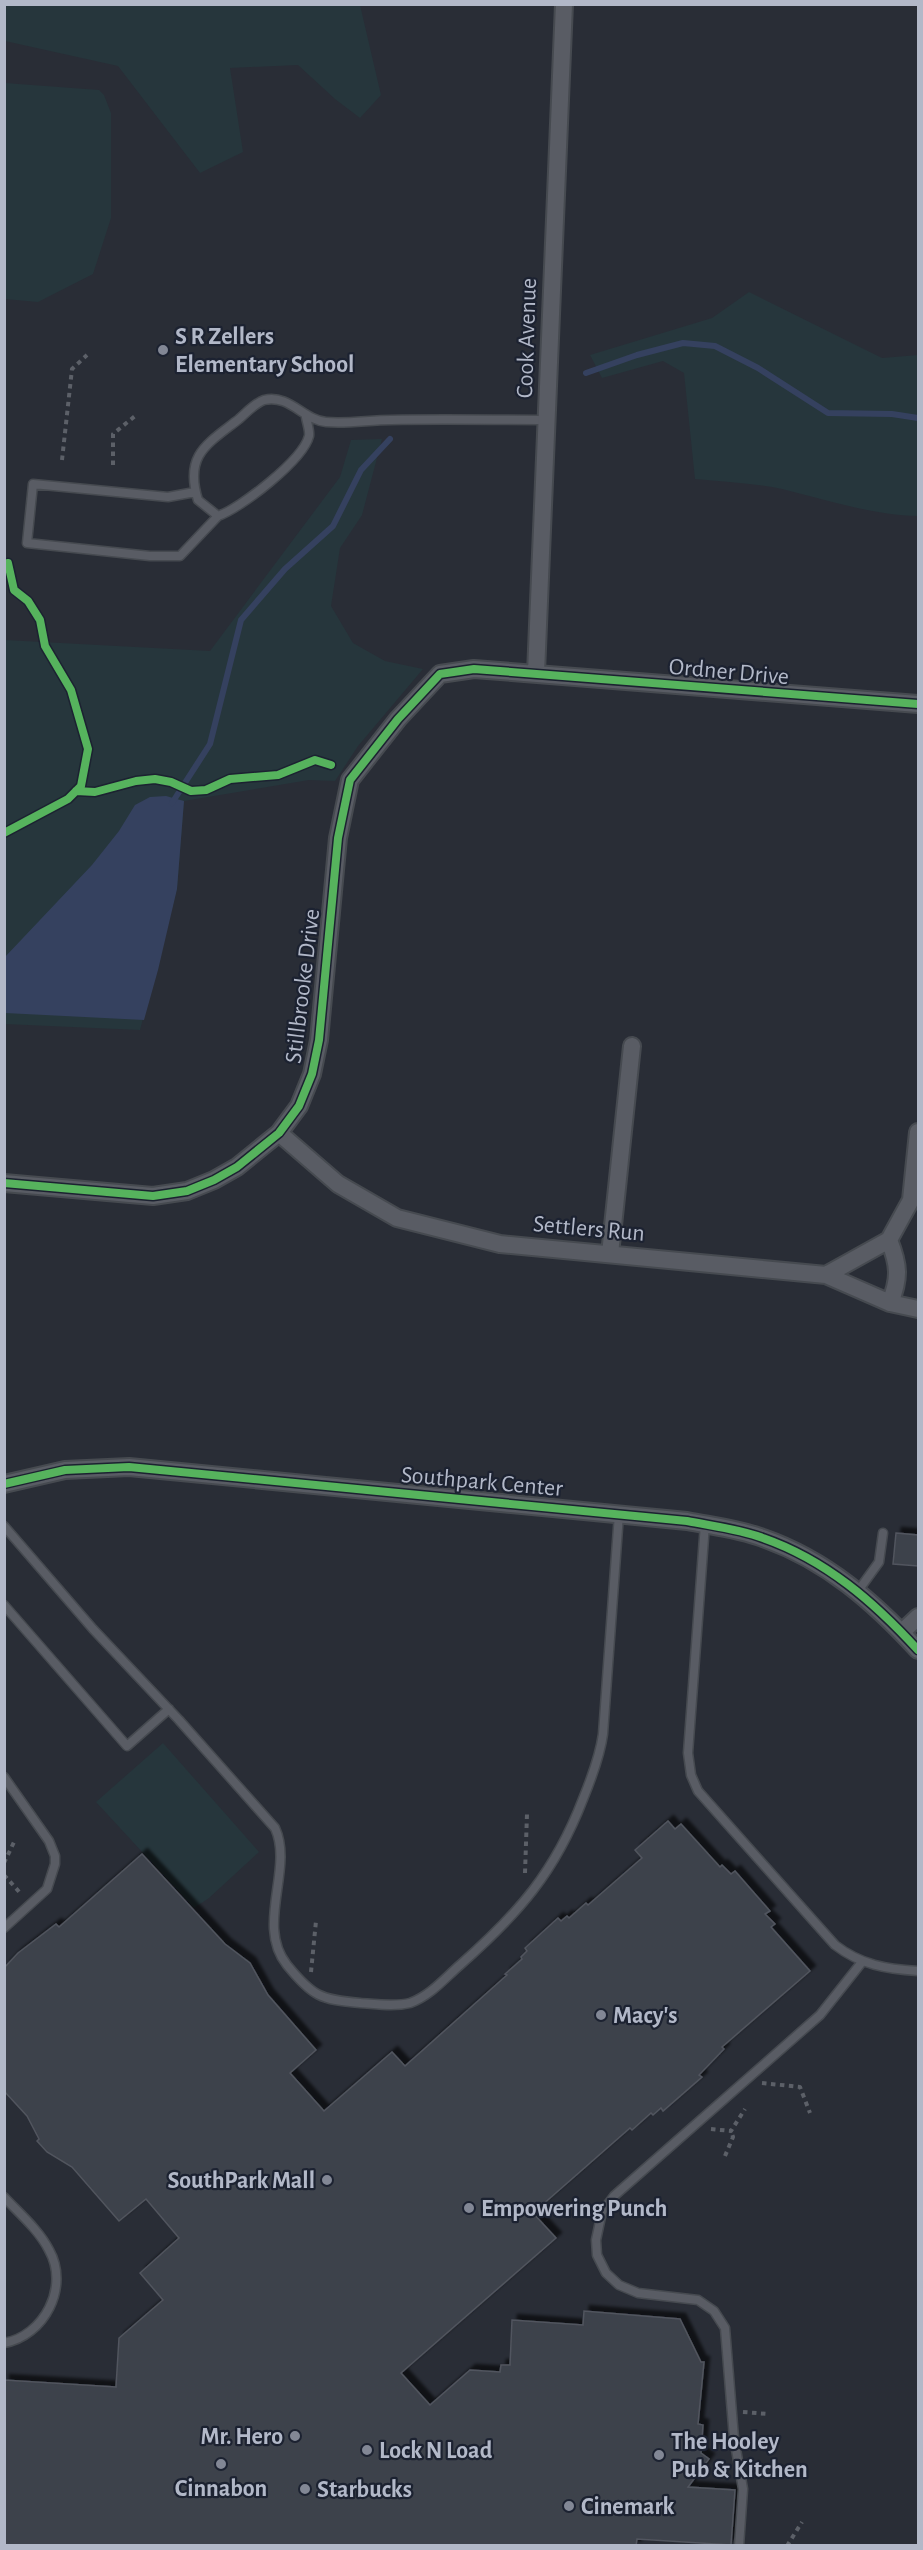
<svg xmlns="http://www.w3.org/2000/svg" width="923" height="2550" font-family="'Alegreya Sans',sans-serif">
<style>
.green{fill:#26363c}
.water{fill:#35415f}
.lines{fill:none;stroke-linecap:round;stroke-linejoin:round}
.stream{stroke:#35415f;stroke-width:6}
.building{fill:#3e424b;stroke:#51555e;stroke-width:1.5;filter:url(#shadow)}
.lane-casing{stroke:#464a50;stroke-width:11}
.street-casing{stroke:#464a50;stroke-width:20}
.path{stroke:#5c6068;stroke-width:4;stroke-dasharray:4.5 4.5;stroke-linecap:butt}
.lane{stroke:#595c64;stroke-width:8}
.street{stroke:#595c64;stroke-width:16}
.cycleway-casing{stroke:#1c2231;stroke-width:11}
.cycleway{stroke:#56b35d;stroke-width:8}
.poi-dot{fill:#828795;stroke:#1c2231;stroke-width:2}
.labels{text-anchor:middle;stroke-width:4.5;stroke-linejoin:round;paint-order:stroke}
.poi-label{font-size:24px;font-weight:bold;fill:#b2b8c8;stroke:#1c2231;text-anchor:start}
.street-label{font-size:24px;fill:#b2b8c8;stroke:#1c2231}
</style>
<defs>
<filter id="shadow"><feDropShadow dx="5.5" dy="-5.5" stdDeviation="1.5" flood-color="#0009"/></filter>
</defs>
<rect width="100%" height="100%" fill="#292d36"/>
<path class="green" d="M5 4 360 5 381 95 360 118 335 99 298 65 230 68 243 152 200 173 118 66 5 41Z
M5 83 99 90 104 95 111 113V218L93 274 38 302 5 299Z
M749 292 882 358 918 355V516C871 515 828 500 782 489 754 483 724 482 695 479L684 373 663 361 602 378 590 355 712 318Z
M382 439 362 515 340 548 331 606 353 643 385 661 423 669 358 746 335 781 309 780 184 801 177 889 140 1030 5 1024V640L210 651 340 477 351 440Z
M163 1743 259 1852 209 1898 194 1908 96 1802Z"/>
<path class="water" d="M166 796 184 801 177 889 158 970 144 1020 5 1013V957L92 865 119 831 135 805 150 797Z"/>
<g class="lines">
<path class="stream" d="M586 373 637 355 683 343 715 346 758 368 828 413 892 414 918 418
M172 803 210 744 241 620 285 569 333 526 361 470 390 439"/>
</g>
<path class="building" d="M896 1533 918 1535V1566L893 1564Z
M668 1821 675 1829 681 1824 720 1867 722 1865 731 1874 735 1871 770 1911 765 1914 775 1924 771 1927 810 1971 722 2047 724 2049 699 2075 702 2077 663 2111 661 2108 653 2115 651 2113 632 2130 630 2128 533 2213 556 2238 401 2373 430 2405 470 2370 500 2372 501 2365H510L512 2320 583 2325 584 2311 680 2319 701 2362H704L698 2424 703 2425 701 2453 709 2459 688 2487 735 2490 731 2545 637 2539 636 2546H4V2380L116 2387 119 2338 163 2300 140 2273 179 2238 146 2199 119 2221 72 2167 47 2152 37 2141 39 2139 27 2116 4 2091V1968L18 1953 56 1924 59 1927 142 1854 225 1944 250 1963 268 1995 316 2050 290 2073 324 2111 392 2052 405 2066 507 1975 505 1974 522 1959 521 1957 527 1951 525 1948 558 1918 561 1921 567 1916 569 1918 586 1903 588 1905 642 1858 635 1850Z"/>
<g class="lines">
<g class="lane-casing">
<path id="lane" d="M306 417C307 423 310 431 309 436 303 460 241 508 218 516L198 500C184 455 207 444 239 419 246 413 255 403 264 400 290 394 303 420 326 422 347 424 370 420 391 420 443 419 495 420 547 420
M195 492 168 497 33 484 27 543 150 556H180L218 516
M705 1524 688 1753 691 1775 698 1791 835 1945C861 1965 886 1969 918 1971
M4 1526 93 1629 179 1720 275 1828C294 1869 255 1925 287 1965 312 1996 321 2000 360 2003 376 2004 394 2007 410 2003 430 1996 445 1978 460 1965 519 1913 555 1872 583 1799 592 1777 600 1756 603 1734L619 1514
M858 1591 879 1562 883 1533
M4 1605 127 1746 169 1709
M4 1777 49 1841 55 1856V1864L47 1889 4 1928
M4 2197C19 2213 39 2230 49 2250 70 2287 44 2336 4 2343
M739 2546 743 2489 734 2438 725 2328 714 2311 698 2300 638 2293 619 2285 606 2273 597 2255 596 2240 602 2212 614 2196 820 2015 862 1962"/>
</g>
<g class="street-casing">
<path id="street" d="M536 673 564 4
M279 1133 338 1184 397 1218 500 1244 826 1275 890 1303 918 1309
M4 1183 153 1196 187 1191 214 1180 237 1167 279 1133 299 1106 312 1074 319 1040 338 838 350 780 398 719 440 674 474 669 918 704
M889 1240C899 1265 900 1278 890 1303
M610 1254 632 1046
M826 1275 889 1240 911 1200 918 1132
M4 1484 65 1470 129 1467 687 1521C712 1526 739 1529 763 1538 826 1560 874 1602 918 1650
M902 1632 918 1617"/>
</g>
<path class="path" d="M62 460 72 369 87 355
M113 465V434L135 416
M4 1863 15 1840
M525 1873 527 1814
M4 1875 22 1895
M311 1972 316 1921
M762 2083 800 2087 810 2113
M711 2129 731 2131 745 2109
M725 2156 733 2137 731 2131
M743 2412 768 2414
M787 2546 802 2522"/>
<use href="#lane" class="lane"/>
<use href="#street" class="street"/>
<g class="cycleway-casing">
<path id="cycleway" d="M76 791 95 792 136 781 155 779 171 782 191 791 206 790 230 779 278 775 315 760 331 765
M4 833 68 799 81 786 88 749 71 690 45 646 40 620 28 601 14 590 8 563
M4 1183 153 1196 187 1191 214 1180 237 1167 279 1133 299 1106 312 1074 319 1040 338 838 350 780 398 719 440 674 474 669 918 704
M4 1484 65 1470 129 1467 687 1521C712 1526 739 1529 763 1538 826 1560 874 1602 918 1650"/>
</g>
<use href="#cycleway" class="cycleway"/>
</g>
<g class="poi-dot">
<circle cx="163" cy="350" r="6"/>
<circle cx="601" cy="2015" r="6"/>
<circle cx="327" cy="2180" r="6"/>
<circle cx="469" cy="2208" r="6"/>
<circle cx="295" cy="2436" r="6"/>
<circle cx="367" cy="2450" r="6"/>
<circle cx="659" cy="2455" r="6"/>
<circle cx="221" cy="2464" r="6"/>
<circle cx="305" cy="2489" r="6"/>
<circle cx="569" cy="2506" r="6"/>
</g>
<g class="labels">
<g class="poi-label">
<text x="175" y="344">S R Zellers<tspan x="175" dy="28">Elementary School</tspan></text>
<text x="613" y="2023">Macy's</text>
<text x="315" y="2188" text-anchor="end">SouthPark Mall</text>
<text x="481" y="2216">Empowering Punch</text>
<text x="283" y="2444" text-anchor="end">Mr. Hero</text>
<text x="671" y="2449">The Hooley<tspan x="671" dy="28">Pub &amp; Kitchen</tspan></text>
<text x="379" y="2458">Lock N Load</text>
<text x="221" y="2496" text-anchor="middle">Cinnabon</text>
<text x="317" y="2497">Starbucks</text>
<text x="581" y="2514">Cinemark</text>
</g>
<g class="street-label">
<text transform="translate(526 338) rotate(-88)" y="8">Cook Avenue</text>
<text transform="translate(729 671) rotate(5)" y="8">Ordner Drive</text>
<text transform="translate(302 986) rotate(-83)" y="8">Stillbrooke Drive</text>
<text transform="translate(589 1228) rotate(5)" y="8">Settlers Run</text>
<text transform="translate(482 1481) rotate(5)" y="8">Southpark Center</text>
</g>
</g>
<rect width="923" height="2550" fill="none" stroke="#b2b8c8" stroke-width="12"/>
</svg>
